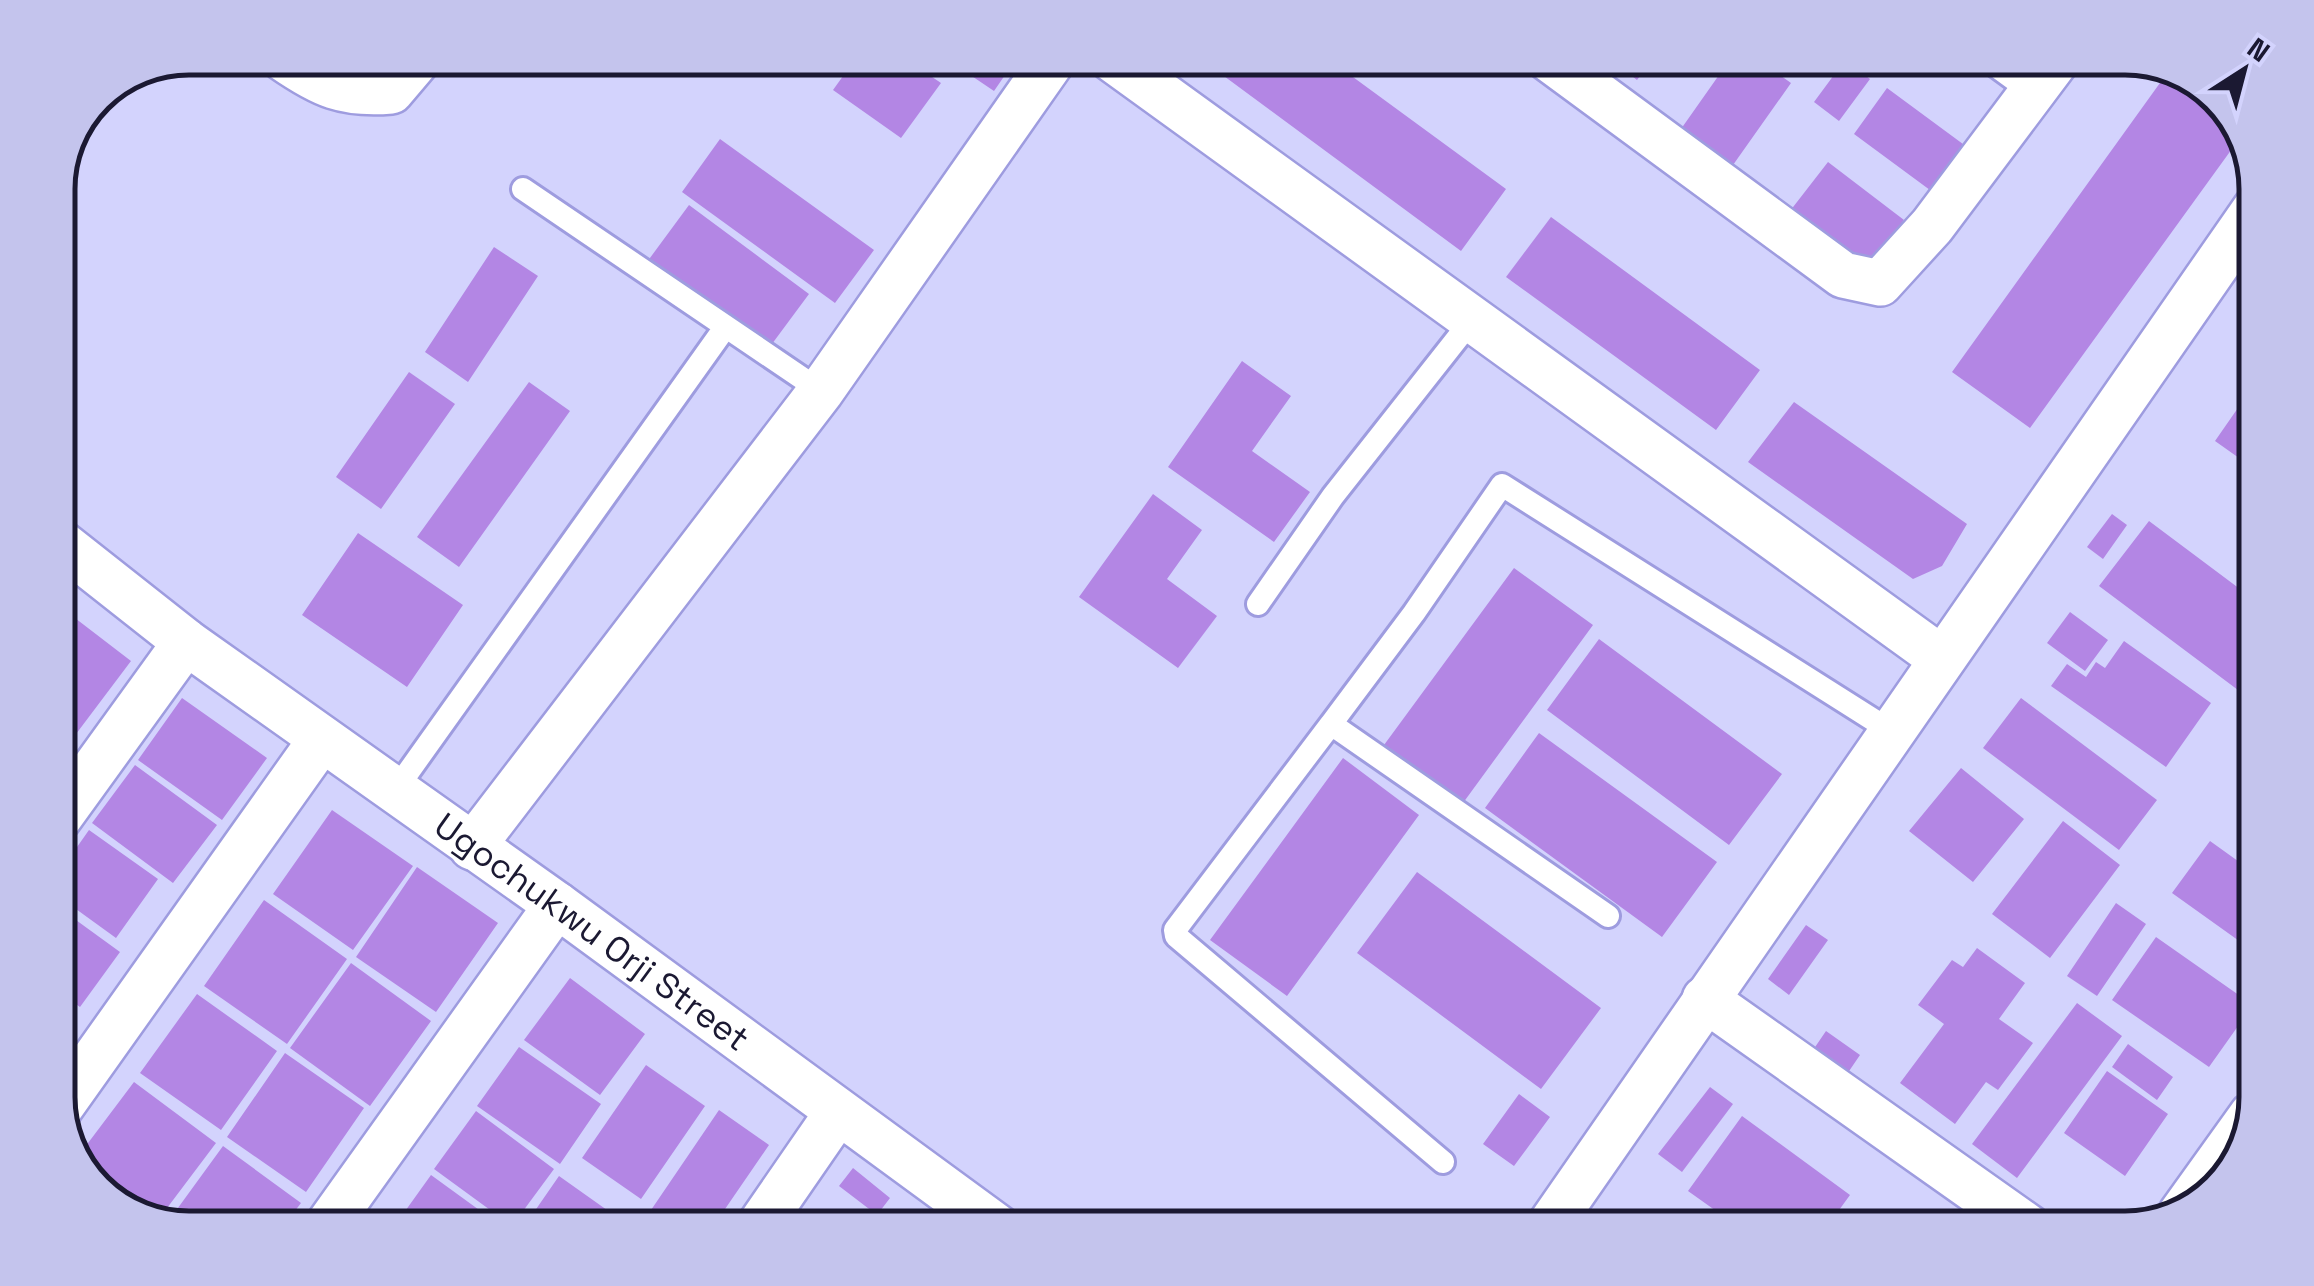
<svg xmlns="http://www.w3.org/2000/svg" width="2314" height="1286" font-family="'Space Grotesk',sans-serif">
<style>
.building{fill:#b386e4}
.lines{fill:none;stroke-linecap:round;stroke-linejoin:round}
.lane-casing{stroke:#9e9cdf;stroke-width:28}
.street-casing{stroke:#9e9cdf;stroke-width:50}
.lane{stroke:#fff;stroke-width:22}
.street{stroke:#fff;stroke-width:45}
.labels{text-anchor:middle;stroke-width:8;stroke-linejoin:round;paint-order:stroke}
.street-label{font-size:35px;fill:#1b1932;stroke:#d3d3fd}
.rim{fill:none;stroke:#1b1932;stroke-width:5}
</style>
<rect width="100%" height="100%" fill="#d3d3fd"/>
<path class="building" d="M802 58H841L827 76Z
M856 58H904L941 83 901 138 833 90Z
M945 58H1011L1014 62 994 91Z
M1214 58H1327L1506 189 1461 251 1209 65Z
M1583 58H1654L1637 80 1619 66 1606 75Z
M1731 58H1756L1791 83 1733 165 1681 129Z
M1796 58H1835L1821 76Z
M1845 60 1870 79 1839 121 1814 102Z
M2170 69 2190 75 2239 123 2242 135 2030 428 1952 372Z
M1887 88 1967 147 1934 193 1854 134Z
M720 139 874 250 835 303 682 192Z
M1828 162 1904 220 1866 269 1790 211Z
M689 205 809 294 766 352 647 262Z
M1551 217 1760 370 1716 430 1506 277Z
M494 247 538 276 468 382 425 352Z
M1242 361 1291 396 1252 451 1310 492 1274 542 1168 467Z
M409 372 455 404 381 509 336 477Z
M529 382 570 411 459 567 417 537Z
M2256 382V470L2215 441Z
M1794 402 1967 524 1942 566 1913 579 1748 462Z
M1153 494 1202 530 1167 579 1217 616 1178 668 1079 597Z
M2112 514 2127 525 2103 559 2087 547Z
M2149 521 2256 601V673L2242 693 2099 586Z
M358 533 463 605 407 687 302 615Z
M1514 568 1593 625 1463 803 1384 745Z
M58 605 131 661 70 742 58 733Z
M2070 612 2108 640 2085 671 2047 643Z
M1599 639 1782 774 1729 845 1547 710Z
M2124 641 2211 703 2166 767 2051 686 2067 664 2086 677 2096 662 2105 668Z
M182 698 267 758 222 820 138 760Z
M2021 698 2157 800 2119 850 1983 748Z
M1539 733 1717 862 1662 937 1485 808Z
M1343 758 1419 815 1287 996 1210 940Z
M135 765 217 825 173 883 92 823Z
M1961 768 2024 819 1973 882 1909 831Z
M332 810 413 866 353 950 273 894Z
M2063 821 2120 865 2050 958 1992 914Z
M89 830 158 879 116 938 58 896V874Z
M2210 841 2256 874V953L2172 893Z
M417 867 498 923 436 1012 356 957Z
M1417 872 1601 1008 1541 1089 1357 953Z
M264 900 347 959 287 1044 204 986Z
M2116 903 2146 924 2097 996 2067 976Z
M58 907 120 952 80 1007 58 991Z
M1806 925 1828 940 1789 995 1768 979Z
M2156 937 2253 1005 2209 1067 2112 1000Z
M1977 948 2025 983 1999 1019 2033 1043 1998 1090 1986 1082 1955 1124 1900 1083 1944 1024 1918 1005 1952 960 1963 967Z
M351 963 431 1021 370 1106 290 1048Z
M570 978 645 1034 600 1095 524 1040Z
M197 994 277 1051 221 1130 140 1073Z
M58 1001 76 1014 58 1040Z
M2077 1003 2122 1036 2017 1178 1972 1144Z
M1826 1031 1860 1055 1845 1077 1811 1053Z
M2128 1044 2173 1077 2157 1100 2112 1067Z
M519 1047 601 1104 560 1164 477 1106Z
M285 1053 364 1108 306 1192 227 1137Z
M646 1065 705 1106 641 1199 582 1158Z
M2107 1071 2168 1114 2125 1176 2064 1133Z
M134 1082 216 1143 158 1220 145 1217 78 1167 76 1159Z
M1710 1087 1733 1104 1682 1172 1658 1154Z
M1519 1094 1550 1117 1514 1166 1483 1144Z
M719 1110 769 1145 712 1228H672L649 1213Z
M476 1111 554 1169 512 1226 434 1169Z
M1742 1116 1850 1195 1826 1228H1740L1688 1191Z
M223 1146 301 1203 282 1228H189L167 1223Z
M853 1168 890 1198 877 1215 839 1186Z
M431 1175 504 1228H393Z
M559 1176 614 1215 605 1228H523Z
M829 1215 847 1228H819Z
M622 1216 641 1228H613Z"/>
<g class="lines">
<g class="lane-casing">
<path id="lane" d="M1985 58 2033 93
M523 189 821 391
M1258 604 1333 496 1471 321
M1331 724 1175 930 1176 936 1443 1162
M394 792 724 329
M1608 916 1331 724 1414 613 1502 485 1891 731"/>
</g>
<g class="street-casing">
<g id="street">
<path d="M283 58C322 85 344 95 391 91L419 58"/>
<path d="M1111 58 1942 659"/>
<path d="M1548 58 1843 275 1880 283 1932 226 2058 58"/>
<path id="s1" d="M58 541 186 642 557 905 998 1228"/>
<path d="M58 819 186 642"/>
<path d="M472 847 821 391 1054 58"/>
<path d="M1705 999 2029 1228"/>
<path d="M59 1109 321 740"/>
<path d="M2181 1214 2252 1115"/>
<path d="M326 1228 557 905"/>
<path d="M758 1228 838 1112"/>
<path d="M1548 1228 2256 208"/>
</g>
</g>
<use href="#lane" class="lane"/>
<use href="#street" class="street"/>
</g>
<g class="labels">
<g class="street-label">
<text dy="12" stroke="none"><textPath href="#s1" startOffset="662">Ugochukwu Orji Street</textPath></text>
</g>
</g>
<path d="M0 0H2314V1286H0ZM189 75H2125A114 114 0 0 1 2239 189V1097A114 114 0 0 1 2125 1211H189A114 114 0 0 1 75 1097V189A114 114 0 0 1 189 75Z" fill="#c4c4ed" fill-rule="evenodd"/>
<path class="rim" d="M189 75H2125A114 114 0 0 1 2239 189V1097A114 114 0 0 1 2125 1211H189A114 114 0 0 1 75 1097V189A114 114 0 0 1 189 75Z"/>
<g transform="translate(2244 70) rotate(36)" stroke="#d3d3fd" stroke-width="8" paint-order="stroke">
<path d="M0-8L18 38L0 25L-18 38Z" fill="#1b1932"/>
<text y="-15" font-size="28" font-weight="bold" text-anchor="middle" fill="#1b1932">N</text>
</g>
</svg>
